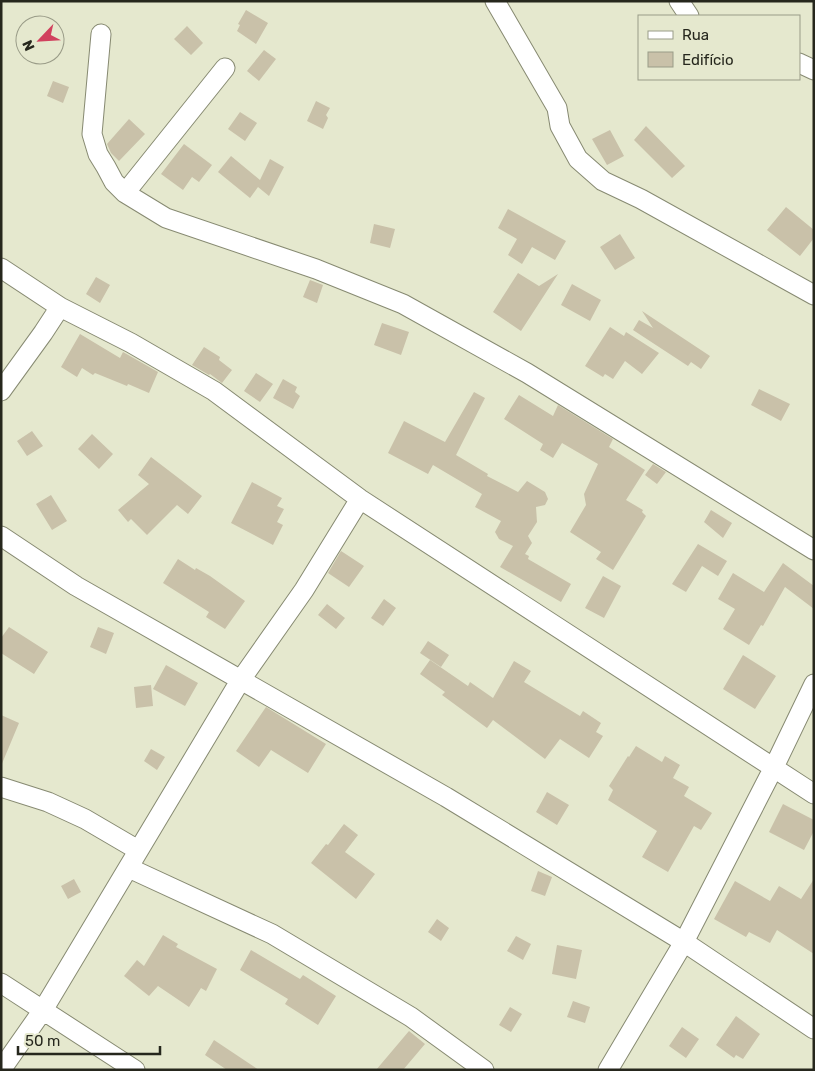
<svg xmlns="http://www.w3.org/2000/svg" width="815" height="1071" font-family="Rubik,sans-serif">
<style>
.building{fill:#c9c1a9}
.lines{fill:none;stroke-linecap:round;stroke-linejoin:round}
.minor-casing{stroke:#878a72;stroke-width:21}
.minor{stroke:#fff;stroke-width:19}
</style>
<rect width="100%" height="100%" fill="#e5e8ce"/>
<path class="building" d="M246 10 268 23 256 44 237 31 240 25 238 24Z
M187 26 203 43 191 55 174 39Z
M264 50 276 59 259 81 247 71Z
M53 81 69 87 63 103 47 96Z
M316 101 330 108 326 115 328 118 323 129 307 121Z
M240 112 257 123 245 141 228 129Z
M129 119 145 134 119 161 111 153 107 144Z
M646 126 685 166 672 178 634 140Z
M610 130 624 156 607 165 592 139Z
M184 144 212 165 199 182 192 177 183 190 161 174Z
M231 156 260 180 270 159 284 167 269 196 258 187 250 198 218 172Z
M786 207 814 230V238L800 256 767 230Z
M508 209 566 241 555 260 532 247 522 264 508 255 517 239 498 228Z
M374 224 395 229 390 248 370 243Z
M620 234 635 258 615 270 600 247Z
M518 273 539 286 558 274 521 331 493 312Z
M96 277 110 285 100 303 86 294Z
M310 280 323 285 317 303 303 297Z
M572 284 601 300 590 321 561 305Z
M642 311 710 356 701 369 691 362 688 366 633 330 639 320 653 328Z
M382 323 409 332 401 355 374 345Z
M610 327 624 336 626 332 659 353 642 374 625 361 613 379 605 374 603 377 585 366Z
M80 334 120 358 123 352 158 372 149 393 128 384 127 386 95 373 93 375 82 368 77 377 61 367Z
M204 347 220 357 219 360 232 370 222 383 210 374 209 375 192 365Z
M256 373 273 384 260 402 244 391Z
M283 379 297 387 295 392 300 396 293 409 273 398Z
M759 389 790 404 781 421 751 405Z
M474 392 485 398 456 455 488 474 487 476 518 492 527 481 545 492 548 499 545 505 536 507 537 522 528 536 532 543 525 554 529 556 528 559 571 584 561 602 500 567 513 546 499 539 495 532 501 521 475 507 482 494 433 465 428 474 388 453 404 421 445 442Z
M519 395 553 416 558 405 613 439 609 447 645 470 626 500 643 510 642 512 646 516 613 570 596 559 601 552 570 532 586 505 584 494 598 464 562 443 553 458 540 450 543 444 504 419Z
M32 431 43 446 27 456 17 441Z
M92 434 113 454 99 469 78 449Z
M151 457 202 496 188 514 177 505 147 535 131 519 128 522 118 510 149 484 138 475Z
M653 464 666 472 657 484 645 475Z
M252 482 282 498 277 506 284 509 277 522 283 525 273 545 231 523Z
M51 495 67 521 52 530 36 504Z
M711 510 732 523 723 538 704 522Z
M698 544 727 561 718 576 702 566 686 592 672 584Z
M341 551 364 566 349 587 328 573Z
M178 559 195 570 196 568 210 576 245 601 225 629 206 617 209 612 163 583Z
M783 563 814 586V609L785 587 763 626 761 625 749 645 723 629 735 609 718 599 733 573 764 592Z
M603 576 621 586 604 618 585 608Z
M384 599 396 608 383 626 371 618Z
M327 604 345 618 336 629 318 615Z
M9 627 48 652 34 674 1 653V638Z
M98 627 114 633 106 654 90 647Z
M428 641 449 655 441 667 420 653Z
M743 655 776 676 755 709 723 689Z
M430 660 468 686 470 682 493 698 514 661 531 671 524 682 580 716 583 711 601 723 596 732 603 736 589 758 560 739 545 759 493 720 487 728 442 695 445 692 420 674Z
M166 665 198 683 185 706 153 689Z
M151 685 153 706 136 708 134 687Z
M266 707 326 744 308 773 271 750 259 767 236 751Z
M1 715 19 723 1 766Z
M636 746 662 762 665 756 680 765 673 778 689 787 684 796 712 813 701 830 694 826 668 872 642 857 657 831 608 800 613 790 609 786 628 756 629 757Z
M151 749 165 757 157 770 144 761Z
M547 792 569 805 557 825 536 812Z
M783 804 814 820V831L804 850 769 832Z
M344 824 358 835 345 852 375 874 356 899 311 863 326 844 328 845Z
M538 871 552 877 545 896 531 891Z
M74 879 81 892 68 899 61 886Z
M814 879V954L777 930 770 943 749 932 746 937 714 919 735 881 770 901 779 886 801 899Z
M437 919 449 928 441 941 428 932Z
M163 935 178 944 176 947 217 969 206 991 201 988 189 1007 158 986 149 996 124 976 137 960 144 966Z
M516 936 531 944 523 960 507 951Z
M557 945 582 950 576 979 552 974Z
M251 950 300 979 303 975 336 996 318 1025 285 1004 288 999 240 970Z
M573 1001 590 1007 585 1023 567 1017Z
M510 1007 522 1014 511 1032 499 1025Z
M736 1016 760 1034 743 1059 736 1055 734 1058 716 1045Z
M682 1027 699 1039 686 1058 669 1046Z
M409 1031 425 1044 403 1070H376Z
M214 1040 259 1070H227L205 1055Z"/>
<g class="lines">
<g class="minor-casing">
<path id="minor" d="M495 1 557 108 560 126 578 159 603 181 641 199 814 295
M679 1 689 16
M101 34 92 134 98 154 106 167 114 182 125 193 166 218 316 269 403 304 527 373 814 550
M799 63 814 70
M125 193 225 68
M1 268 60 307 131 343 214 391 360 499 814 794
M1 391 43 333 60 307
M1 536 76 586 446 797 684 942 814 1029
M1 787 48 802 85 819 138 850
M129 868 272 934 411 1017 484 1070
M1 983 135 1070
M1 1070 43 1010 240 681 304 590 360 499
M608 1070 684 942 774 767 814 684"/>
</g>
<use href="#minor" class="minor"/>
</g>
<rect width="815" height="1071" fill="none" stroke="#26271d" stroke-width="5"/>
<rect x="638" y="15" width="162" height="65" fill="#e5e8ce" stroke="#999b87"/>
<rect x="648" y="31" width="25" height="8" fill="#ffffff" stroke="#999b87"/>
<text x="682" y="40" font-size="15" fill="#26271d">Rua</text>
<rect x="648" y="52" width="25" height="15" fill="#c9c1a9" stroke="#999b87"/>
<text x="682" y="65" font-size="15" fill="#26271d">Edifício</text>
<g transform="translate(40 40) rotate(245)"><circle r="24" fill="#e5e8ce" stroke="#999b87"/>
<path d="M0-4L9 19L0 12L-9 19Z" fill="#d1415e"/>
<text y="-8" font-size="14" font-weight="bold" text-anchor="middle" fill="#26271d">N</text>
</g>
<path d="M18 1046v8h142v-8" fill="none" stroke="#26271d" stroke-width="2.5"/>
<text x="25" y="1046" font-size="15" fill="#26271d" stroke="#e5e8ce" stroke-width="4" paint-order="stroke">50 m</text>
</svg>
